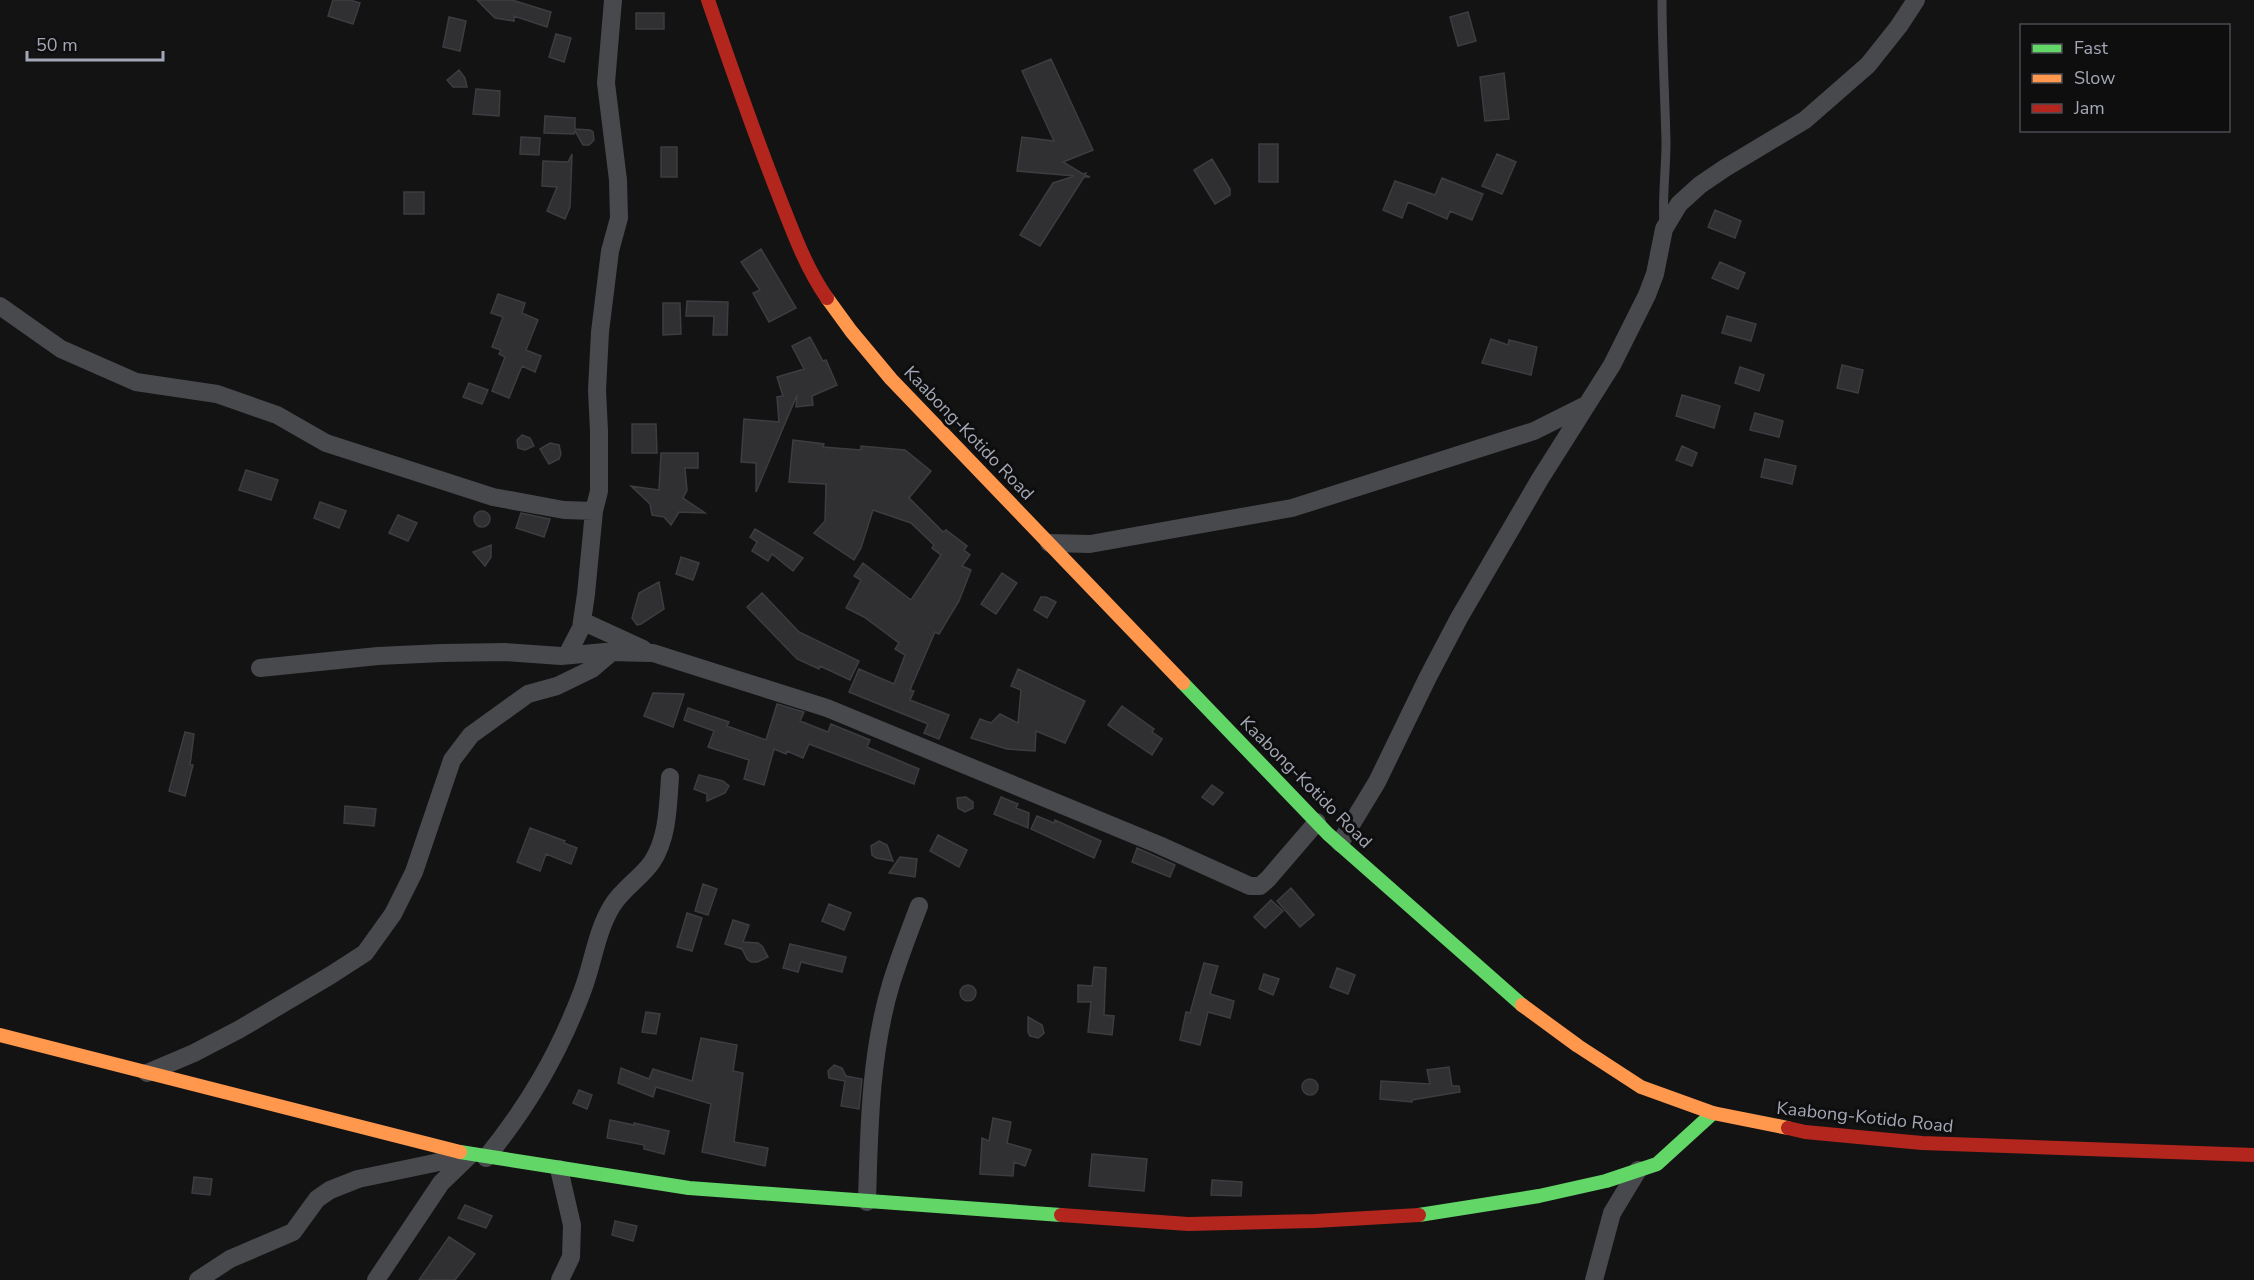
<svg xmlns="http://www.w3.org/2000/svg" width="2254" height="1280" font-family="'Nunito Sans',sans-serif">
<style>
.building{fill:#303032;stroke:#3c3d40;stroke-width:1.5}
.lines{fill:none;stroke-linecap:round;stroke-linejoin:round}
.lane{stroke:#48494c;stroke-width:9}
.street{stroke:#48494c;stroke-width:18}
.fast{stroke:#63d668;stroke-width:14}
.slow{stroke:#ff974d;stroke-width:14}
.jam{stroke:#b3261e;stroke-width:14}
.labels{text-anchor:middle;stroke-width:6;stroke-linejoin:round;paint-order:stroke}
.street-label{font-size:18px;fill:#a4a7b5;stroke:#0e0e0f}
</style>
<rect width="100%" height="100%" fill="#131314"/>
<path class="building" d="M333 0H350L360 3 353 24 328 16Z
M477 0H512L551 12 547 27 514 16V21L495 18Z
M1468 12 1476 41 1458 46 1450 17Z
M636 13H664V29H636Z
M449 17 466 21 460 51 443 47Z
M556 34 571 38 564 62 549 57Z
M1051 59 1093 150 1063 162 1083 174 1086 173 1085 175 1090 177H1084L1040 246 1020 235 1053 183 1075 176 1017 171 1022 137 1054 141 1022 71Z
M459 70 465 78 467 87H453L447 80Z
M1504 73 1509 119 1485 121 1480 77Z
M476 89 500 91 499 116 473 114Z
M545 116 575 118V129L590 130 593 132 594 140 589 145H583L575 131 574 134 544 133Z
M521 137 540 138 539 155 520 154Z
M1259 144H1278V182H1259Z
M661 147H677V177H661Z
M572 154 570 207 565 219 547 211 557 187 542 186 543 161 568 162Z
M1497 154 1516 162 1502 194 1482 186Z
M1212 159 1230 189V195L1215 204 1194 170Z
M1442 178 1483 194 1472 220 1450 211 1447 219 1408 202 1402 218 1383 210 1395 181 1435 195Z
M404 192H424V214H404Z
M1715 210 1741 221 1735 238 1708 227Z
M761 249 796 308 769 322 753 293 760 290 741 262Z
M1720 262 1745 273 1738 289 1712 278Z
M498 294 525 303 522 313 538 320 526 350 541 356 535 372 522 366 509 398 492 391 505 357 499 354 501 350 492 347 503 317 491 313Z
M687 301 728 302 727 335H713L714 316H686Z
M663 303H680L681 334 663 335Z
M1727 316 1756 324 1751 341 1722 333Z
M810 337 823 361 826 360 837 385 812 396 813 405 796 407 797 395 756 492V463L741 462 744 419 779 422 777 397 783 396 777 377 804 369 792 346Z
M1491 339 1508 345 1509 340 1537 347 1531 375 1482 363Z
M1842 365 1863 370 1858 393 1837 388Z
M1740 367 1764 375 1759 391 1735 383Z
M469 383 488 390 482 404 463 397Z
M1682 395 1720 406 1714 428 1676 416Z
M1755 413 1783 421 1779 437 1750 430Z
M632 424H656L657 453H632Z
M522 435 530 438 534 446 525 450 518 448 517 440Z
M793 440 824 444 823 447 861 450V446L905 450 931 471 909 498 943 532 946 530 967 546 964 550 970 555 962 566 971 570 959 601 939 634 935 632 910 690 914 691 910 700 949 715 939 739 924 733 928 724 849 692 859 669 894 684 905 655 895 649 899 643 864 617 846 608 861 580 854 576 863 563 911 600 941 555 932 548 934 545 911 523 873 510 861 548 854 560 814 533 825 521 826 484 789 482Z
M550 443 559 445 561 454 559 459 549 464 540 449Z
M1682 446 1697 453 1692 466 1676 460Z
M661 453H698V468H685L687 490 683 498 705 513 679 512 671 525 664 517 652 515 650 504 631 486 659 490Z
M1765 459 1796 466 1792 484 1761 477Z
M246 470 278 480 271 500 239 490Z
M320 502 346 511 339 528 314 518Z
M474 519a8 8 0 1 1 16 0a8 8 0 1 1-16 0Z
M521 513 550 519 544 537 516 528Z
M398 515 417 523 408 541 389 533Z
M755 529 803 558 793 571 772 554 768 561 752 551 757 542 750 537Z
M491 545V557L485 566 473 552Z
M681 557 699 563 693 580 676 574Z
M1002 573 1017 583 996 614 981 604Z
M659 582 664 609 641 624 637 625 632 618 639 593Z
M762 593 799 632 859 661 850 680 820 666 819 669 797 659 747 607Z
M1041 597H1046L1056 602 1047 618 1034 610Z
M1018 669 1085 701 1065 743 1036 731 1035 751 1007 749 971 738 980 719 991 723 1000 714 1018 723 1021 690 1011 686Z
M653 693 684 694 673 727 644 716Z
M777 704 804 712 800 721 828 732 831 724 870 740 867 747 919 769 914 784 809 744 803 758 787 751 786 754 774 749 764 785 744 779 749 760 708 747 714 731 684 720 688 708 729 722 727 726 766 740Z
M1122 706 1154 729 1152 732 1162 739 1152 755 1108 725Z
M185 732 194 734 190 765H193L185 796 169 791Z
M699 775 723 781 729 786 725 793 707 801V794L694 789Z
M1212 785 1223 793 1213 805 1202 797Z
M966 797 973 802V808L965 812 958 808 957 798Z
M1001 797 1018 804 1016 808 1029 813 1028 828 994 814Z
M345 806 376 809 374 826 344 823Z
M1037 816 1054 823 1055 820 1101 841 1094 858 1031 829Z
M530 828 565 841 564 843 577 848 571 864 546 854 540 871 517 862Z
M938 835 967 850 959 867 930 851Z
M879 841 887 845 893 861 876 858 872 855 871 846Z
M1137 848 1175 865 1170 877 1132 862Z
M900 857 917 859 915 877 889 873Z
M703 884 717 889 708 915 695 911Z
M1291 888 1314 915 1300 927 1277 901Z
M1271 900 1283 911 1265 928 1254 917Z
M829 904 851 913 844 930 822 921Z
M687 913 702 918 692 951 677 947Z
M733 920 749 925 743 942 758 943 762 946 768 957 757 962H751L747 959 741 947V949L725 944Z
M790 944 846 957 842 972 801 962 798 972 783 968Z
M1204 963 1218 966 1210 994 1234 1001 1230 1018 1208 1012 1200 1045 1180 1040 1186 1012 1190 1013Z
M1094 967 1106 968 1104 1015 1114 1016 1112 1035 1088 1032 1091 1002H1078V985L1092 986Z
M1337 968 1355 975 1348 994 1330 987Z
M1264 974 1279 979 1273 995 1259 989Z
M960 993a8 8 0 1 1 16 0a8 8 0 1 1-16 0Z
M646 1012 660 1014 656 1034 642 1032Z
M1028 1017 1042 1025 1044 1033 1041 1036 1038 1038 1030 1036 1028 1032Z
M701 1038 737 1045 733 1071 743 1073 734 1142 768 1148 765 1166 702 1152 711 1104 656 1087 653 1097 618 1083 621 1068 649 1079 653 1069 692 1081Z
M834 1065 842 1068 846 1076 862 1079 859 1109 841 1106 845 1081 829 1078 828 1071Z
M1449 1067 1452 1086H1459L1460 1092 1412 1100V1102L1380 1099 1381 1081 1430 1084 1427 1070Z
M1302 1087a8 8 0 1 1 16 0a8 8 0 1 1-16 0Z
M579 1090 592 1095 587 1109 573 1103Z
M993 1118 1011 1122 1007 1143 1031 1150 1025 1166 1014 1162 1013 1176 980 1174 982 1138 989 1141Z
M610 1120 634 1125V1123L669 1131 664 1154 644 1149V1145L607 1138Z
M1092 1154 1147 1159 1144 1191 1089 1186Z
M194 1177 212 1179 210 1195 192 1193Z
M1212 1180 1242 1182 1241 1196 1211 1195Z
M465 1205 492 1216 486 1228 458 1218Z
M615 1221 637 1226 633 1241 612 1235Z
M449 1237 475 1254 455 1280H419Z"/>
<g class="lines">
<path class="lane" d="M1662 0C1662 48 1665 95 1666 143 1666 170 1662 198 1664 225"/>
<path class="street" d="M0 306 61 349 136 382 217 394 277 415 326 443 493 497 564 510 594 511
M1049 543 1090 544 1292 508 1534 431 1586 405
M582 621 643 649
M567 655 581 628 586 594 594 511 599 491V431L597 390 600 332 610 251 619 218 618 180 606 83 613 0
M260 668 378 656 442 653 505 652 561 656 605 652 653 653 827 708 1159 845 1250 886H1260L1268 879 1317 822
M1340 843 1377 782 1428 677 1459 618 1540 479 1612 365 1647 295 1655 274 1664 229 1679 204 1700 185 1725 168 1805 120 1868 65 1899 26 1916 0
M147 1073 194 1053 240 1029 331 975 365 953 393 914 414 872 452 760 471 735 528 694 557 686 592 669 612 652
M486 1158C528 1106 558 1055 582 992 593 964 596 932 612 906 622 889 641 878 652 862 668 838 668 805 670 777
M559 1169 572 1225 571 1257 560 1280
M867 1202C869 1130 870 1054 891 984 899 958 909 932 919 906
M198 1280 230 1259 293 1232 317 1199 330 1190 358 1179 463 1157
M376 1280 441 1183 469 1156
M1594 1280 1612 1213 1638 1170"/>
<path class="fast" d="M1183 683 1328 834 1522 1005
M460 1152 689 1188 1061 1215
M1419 1215 1539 1196 1606 1181 1657 1164 1713 1113"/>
<path class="slow" d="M827 298 851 331 891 379 1183 683
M1522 1005 1578 1046 1641 1087 1713 1113 1788 1128
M0 1035 460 1152"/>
<path class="jam" d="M708 0C731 67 754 133 780 199 793 232 806 268 827 298
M1788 1128 1805 1132 1922 1143 2254 1155
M1061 1215 1188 1224 1315 1221 1419 1215"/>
</g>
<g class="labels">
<g class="street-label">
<text transform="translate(969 433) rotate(46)" y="6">Kaabong-Kotido Road</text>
<text transform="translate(1306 782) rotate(45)" y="6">Kaabong-Kotido Road</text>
<text transform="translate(1865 1117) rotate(6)" y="6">Kaabong-Kotido Road</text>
</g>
</g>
<rect x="2020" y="24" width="210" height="108" fill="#0e0e0f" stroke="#4a4b51" stroke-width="1.5"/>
<rect x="2032" y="44" width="30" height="9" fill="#63d668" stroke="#4a4b51" stroke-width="1.5"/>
<text x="2074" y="54" font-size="18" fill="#a4a7b5">Fast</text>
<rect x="2032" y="74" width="30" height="9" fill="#ff974d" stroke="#4a4b51" stroke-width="1.5"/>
<text x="2074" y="84" font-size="18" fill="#a4a7b5">Slow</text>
<rect x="2032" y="104" width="30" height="9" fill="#b3261e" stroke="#4a4b51" stroke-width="1.5"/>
<text x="2074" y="114" font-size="18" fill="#a4a7b5">Jam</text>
<path d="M27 51v9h136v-9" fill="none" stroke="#a4a7b5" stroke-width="3"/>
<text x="36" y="51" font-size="18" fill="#a4a7b5" stroke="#0e0e0f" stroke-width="4.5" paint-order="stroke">50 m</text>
</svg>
